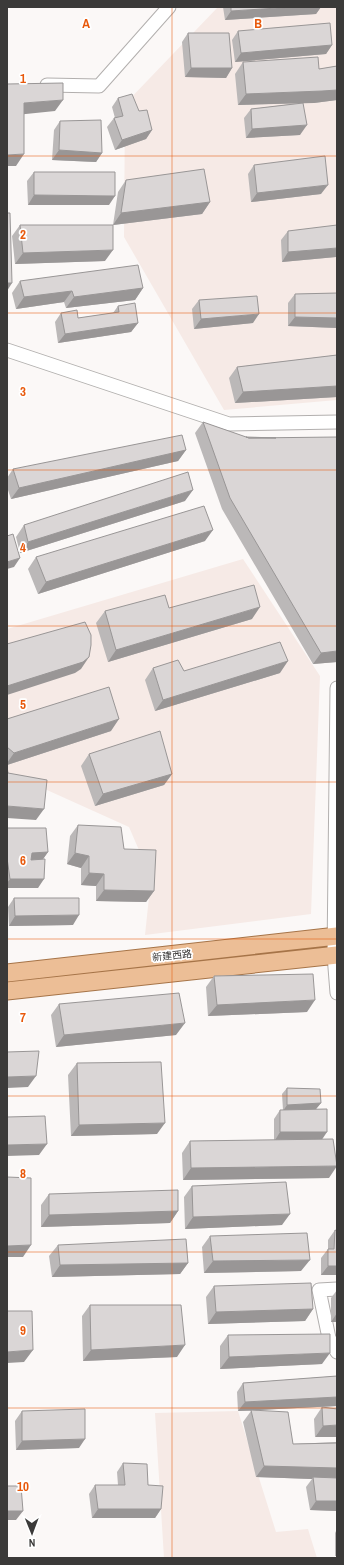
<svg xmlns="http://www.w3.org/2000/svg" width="344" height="1565" font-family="'Archivo Narrow','Noto Sans SC',sans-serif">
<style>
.built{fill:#f6eae6}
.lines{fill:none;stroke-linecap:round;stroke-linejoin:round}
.minor-casing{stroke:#b2afae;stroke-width:15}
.major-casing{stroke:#a67448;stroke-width:19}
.minor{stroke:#fff;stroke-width:13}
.major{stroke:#ecbe96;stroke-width:17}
.wall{fill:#bbb8b8}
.shaded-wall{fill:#999696}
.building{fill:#dad6d6;stroke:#999696}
.grid{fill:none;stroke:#e8590c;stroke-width:1;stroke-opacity:0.55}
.labels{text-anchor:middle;stroke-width:3.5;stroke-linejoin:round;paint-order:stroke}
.street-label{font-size:10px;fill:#3b3a39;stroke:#fff}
.grid-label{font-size:13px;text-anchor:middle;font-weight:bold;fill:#e8590c;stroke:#fff;stroke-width:3.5;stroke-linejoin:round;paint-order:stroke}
</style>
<rect width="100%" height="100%" fill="#fbf8f7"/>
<path class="built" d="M218 7H337V400L224 410 124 237 125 104Z
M243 559 320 676 311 914 145 935 151 878 129 827 7 772V629Z
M238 1411 276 1532 308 1529 317 1558H164L155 1413Z"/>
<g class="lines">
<g class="minor-casing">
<path id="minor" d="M47 85 99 86 169 7
M7 350 229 424 337 422
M337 688 334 955 337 993
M337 1289 319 1290 329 1338 337 1352"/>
</g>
<g class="major-casing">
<path id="major" d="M7 973 337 936
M7 991 337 955"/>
</g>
<use href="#minor" class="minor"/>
<use href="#major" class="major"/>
</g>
<path class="wall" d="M223 7H321L316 14 225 20Z
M238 31 332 45 326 54 235 62 232 40Z
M188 33 232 68 226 78 185 77 182 42Z
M243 62 319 69 337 66V100L314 103H303L300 135 246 138 244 118 251 109 299 103 238 105 235 74Z
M118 98 139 111 152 130 146 139 115 150 107 127 114 118H115L112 107Z
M60 121 102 153 96 162 52 160 54 130Z
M254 165 321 194 251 202 248 174Z
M34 172 109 205H28L27 181Z
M126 180 210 202 202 214 113 225 118 192Z
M20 225 105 261 15 264 12 236Z
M288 231 336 257 282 262 281 240Z
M20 281 143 288 135 300 66 308 64 302 16 309 12 293Z
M337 293V328L288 326V303L295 294Z
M199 300 253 323 194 329 192 309Z
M118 306 138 323 131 332 58 343 55 322 61 313 78 318 113 313Z
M337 355V397L235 403 229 378 237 367Z
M203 422 337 662 313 664 222 509 195 433Z
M186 450 178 461 11 499 7 487V478L13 469Z
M185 501 20 553 16 537 24 525Z
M205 541 38 594 28 569 36 557Z
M169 608 252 619 108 662 96 623 105 611Z
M153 668 184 671 280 673 155 711 145 680Z
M7 719 111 731 7 765Z
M89 754 172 774 164 785 95 806 81 766Z
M78 825 124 849 154 891 146 902 96 901V886L81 885V868L67 864 70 836Z
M7 828 48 852 43 859 38 888H7Z
M14 898 73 925 9 926 8 907Z
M214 976 307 1012 208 1016 206 987Z
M59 1004 176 1035 56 1047 51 1015Z
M77 1063 157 1134 71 1136 68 1075Z
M287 1088 321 1103 316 1109 329 1178 183 1180 182 1153 190 1141 274 1140V1119L280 1110H283L282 1094Z
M192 1186 282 1225 185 1229 184 1197Z
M49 1194 178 1211 170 1223 41 1227V1205Z
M335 1230 337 1275H321V1258L328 1249V1240Z
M210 1236 301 1271 204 1273 202 1247Z
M58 1245 188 1263 180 1274 52 1277 49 1256Z
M214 1286 313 1309 305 1321 208 1324 206 1297Z
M337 1290V1322H331V1298Z
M90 1305 177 1357 83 1361 82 1316Z
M228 1335 322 1364 220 1369V1346Z
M337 1376V1406L257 1410 293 1444 337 1442V1511L310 1510 306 1487 312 1479 256 1477 243 1422 251 1411H238L237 1392 243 1383Z
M322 1407 337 1409 315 1437 314 1419Z
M22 1411 79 1448 16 1450 15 1421Z
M123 1463 148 1485 161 1509 155 1518H92L89 1494 95 1485H118L117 1472Z
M337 1529V1556H335V1533Z"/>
<path class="shaded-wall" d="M293 7H321L316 14 225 20 231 11Z
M332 45 326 54 235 62 241 53Z
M191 68H232L226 78 185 77Z
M337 90V100L314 103 238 105 246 94Z
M63 100 55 111 16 115 24 103Z
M307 125 300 135 246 138 252 129Z
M152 130 146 139 115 150 122 140Z
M59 150 102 153 96 162 52 160Z
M24 154 16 166H7V155Z
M328 185 321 194 251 202 257 193Z
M34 195 115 196 109 205H28Z
M210 202 202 214 113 225 121 213Z
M337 248V255L336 257 282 262 288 252Z
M113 250 105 261 15 264 23 253Z
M7 283H12L7 291Z
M143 288 135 300 66 308 74 297Z
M72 291 64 302 16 309 24 297Z
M259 314 253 323 194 329 201 319Z
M295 317 337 318V328L288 326Z
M138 323 131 332 58 343 65 334Z
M337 386V397L235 403 243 392Z
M186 450 178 461 11 499 19 488Z
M193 490 185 501 20 553 28 542Z
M213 530 205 541 38 594 46 582Z
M20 558 14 567 7 569V562Z
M260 607 252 619 108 662 116 650Z
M337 651V662L313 664 321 653Z
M89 657 81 669 75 673 7 695V686Z
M288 661 280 673 155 711 163 700Z
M119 719 111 731 7 765V763L14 753Z
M172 774 164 785 95 806 103 794Z
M7 806 44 809 36 820 7 818Z
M48 852 41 862H26L32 853Z
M75 853 89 856 81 868 67 864Z
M89 873 104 874 96 886 81 885Z
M10 879H44L38 888H7V883Z
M104 890 154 891 146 902 96 901Z
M79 915 73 925 9 926 15 916Z
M315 1000 307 1012 208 1016 217 1005Z
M185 1023 176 1035 56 1047 64 1035Z
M36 1076 28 1087 7 1088V1077Z
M321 1103 316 1109 283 1111 287 1105Z
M165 1123 157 1134 71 1136 79 1125Z
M280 1132H327L321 1141 274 1142Z
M47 1144 39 1155 7 1156V1145Z
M337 1166 329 1178 183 1180 191 1168Z
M178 1211 170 1223 41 1227 49 1215Z
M290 1214 282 1225 185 1229 193 1217Z
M31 1245 23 1257H7V1246Z
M310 1260 301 1271 204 1273 213 1261Z
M188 1263 180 1274 52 1277 60 1265Z
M328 1266H337V1275H321Z
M313 1309 305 1321 208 1324 216 1312Z
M337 1313V1322H331Z
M185 1345 177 1357 83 1361 91 1350Z
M33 1350 24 1362 7 1363V1352Z
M330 1353 322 1364 220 1369 229 1357Z
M337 1397V1406L238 1411 245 1402Z
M337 1425V1437H315L323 1426Z
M85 1439 79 1448 16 1450 22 1441Z
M264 1466 337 1468V1480L313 1477 312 1479 256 1477Z
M316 1501H337V1511L310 1510Z
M98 1509H161L155 1518H92Z
M7 1511H23L16 1520H7Z"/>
<path class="building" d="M231 7H293L231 11Z
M330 23 332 45 241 53 238 31Z
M188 33H229L232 68H191Z
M318 57 319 69 337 66V90L322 91 246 94 243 62Z
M63 83V100L24 103V154L7 155V84Z
M132 94 139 111 147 110 152 130 122 140 114 118 123 116 118 98Z
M303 103 307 125 252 129 251 109Z
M101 120 102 153 59 150 60 121Z
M325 156 328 185 257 193 254 165Z
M204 169 210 202 121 213 126 180Z
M34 172H115V196L34 195Z
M7 213H10L12 283H7Z
M20 225H113V250L23 253Z
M337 225V248L288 252V231Z
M138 265 143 288 74 297 72 291 24 297 20 281Z
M337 293V318L295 317V294Z
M257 296 259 314 201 319 199 300Z
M135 303 138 323 65 334 61 313 77 310 78 318 119 312 118 306Z
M337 355V386L243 392 237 367Z
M203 422 249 438 337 437V651L321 653 230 498Z
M182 435 186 450 19 488 13 469Z
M246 437 276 438H249Z
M188 472 193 490 28 542 24 525Z
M204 506 213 530 46 582 36 557Z
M13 534 20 558 7 562V536Z
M254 585 260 607 116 650 105 611 165 595 169 608Z
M85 622 91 635V645L89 657 83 662 7 686V644Z
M280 642 288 661 163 700 153 668 178 660 184 671Z
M109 687 119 719 14 753 7 747V719Z
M160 731 172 774 103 794 89 754Z
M7 767 8 773 47 780 44 809 7 806Z
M78 825 121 827 124 849 156 850 154 891 104 890V874L89 873V856L75 853Z
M7 828H46L48 852 32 853 31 860 45 859 44 879H10L7 858Z
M14 898H79V915L15 916Z
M313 974 315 1000 217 1005 214 976Z
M179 993 185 1023 64 1035 59 1004Z
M39 1051 36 1076 7 1077V1052Z
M161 1062 165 1123 79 1125 77 1063Z
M287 1088 320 1089 321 1103 287 1105Z
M327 1109V1132H280V1110Z
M45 1116 47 1144 7 1145V1117Z
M333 1139 337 1166 191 1168 190 1141Z
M7 1177 31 1178V1245L7 1246Z
M286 1182 290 1214 193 1217 192 1186Z
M178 1190V1211L49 1215V1194Z
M335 1230 337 1231V1266H328V1249H334Z
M307 1233 310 1260 213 1261 210 1236Z
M186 1239 188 1263 60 1265 58 1245Z
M311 1283 313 1309 216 1312 214 1286Z
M90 1305H181L185 1345 91 1350Z
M7 1311H32L33 1350 7 1352Z
M330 1334V1353L229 1357 228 1335Z
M337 1376V1397L245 1402 243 1383Z
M322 1407 337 1409V1425L323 1426Z
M85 1409V1439L22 1441V1411Z
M251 1410 288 1412 293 1444 337 1443V1468L264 1466Z
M123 1463 147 1464 148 1485 163 1486 161 1509H98L95 1485H125Z
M313 1477 337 1478V1501H316Z
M7 1486H21L23 1511H7Z"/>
<path class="grid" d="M172 7V1558M7 156H337M7 313H337M7 470H337M7 626H337M7 782H337M7 939H337M7 1096H337M7 1252H337M7 1408H337"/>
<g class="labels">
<g class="street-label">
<text transform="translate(172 955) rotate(-6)" y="4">新建西路</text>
</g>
</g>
<g class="grid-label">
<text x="86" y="28">A</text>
<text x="258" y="28">B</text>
<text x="23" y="83">1</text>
<text x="23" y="239">2</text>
<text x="23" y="396">3</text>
<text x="23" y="552">4</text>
<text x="23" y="709">5</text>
<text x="23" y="865">6</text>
<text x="23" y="1022">7</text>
<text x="23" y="1178">8</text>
<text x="23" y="1335">9</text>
<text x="23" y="1491">10</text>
</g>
<rect width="344" height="1565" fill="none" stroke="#3b3a39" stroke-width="16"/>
<g transform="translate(32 1533) rotate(179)" stroke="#ffffff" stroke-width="3" paint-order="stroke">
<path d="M0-3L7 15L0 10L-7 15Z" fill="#3b3a39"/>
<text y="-6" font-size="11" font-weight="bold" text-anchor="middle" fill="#3b3a39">N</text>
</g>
</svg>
